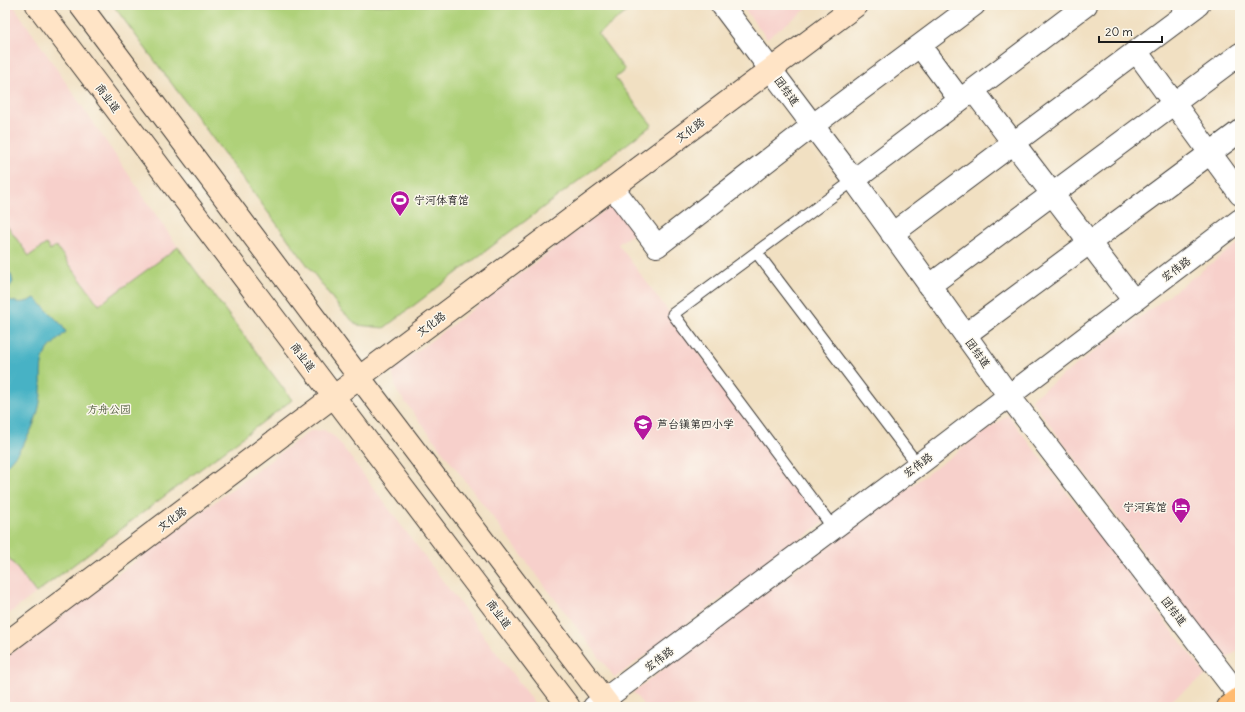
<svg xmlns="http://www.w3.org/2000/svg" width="1245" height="712" font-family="Delius,'LXGW WenKai TC',sans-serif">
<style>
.built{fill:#f7d0cb}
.green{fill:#afd179;stroke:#66764a}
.water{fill:#47b2c5;stroke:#326770}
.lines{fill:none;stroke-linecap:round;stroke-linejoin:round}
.lane-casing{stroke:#3c3935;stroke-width:13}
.street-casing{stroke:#3c3935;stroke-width:24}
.secondary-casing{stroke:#3c3935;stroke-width:24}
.primary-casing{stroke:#3c3935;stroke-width:24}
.lane{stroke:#fff;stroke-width:11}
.street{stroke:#fff;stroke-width:22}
.secondary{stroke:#ffe4c6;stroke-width:22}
.primary{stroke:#ffbb71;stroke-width:22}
.labels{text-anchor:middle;stroke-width:3;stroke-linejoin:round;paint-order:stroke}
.street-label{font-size:11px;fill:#1c1c1c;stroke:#fbf7ec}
.poi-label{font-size:11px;fill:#1c1c1c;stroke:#fbf7ec;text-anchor:start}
.park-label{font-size:11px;fill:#4f5b3d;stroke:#fbf7ec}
</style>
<rect width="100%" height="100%" fill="#fbf7ec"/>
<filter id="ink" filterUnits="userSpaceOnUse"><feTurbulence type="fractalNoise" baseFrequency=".025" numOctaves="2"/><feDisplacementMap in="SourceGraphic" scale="8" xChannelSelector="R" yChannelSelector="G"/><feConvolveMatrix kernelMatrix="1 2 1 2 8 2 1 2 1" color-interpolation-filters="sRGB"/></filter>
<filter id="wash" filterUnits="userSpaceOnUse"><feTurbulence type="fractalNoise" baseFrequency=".012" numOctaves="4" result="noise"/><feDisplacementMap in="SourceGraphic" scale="16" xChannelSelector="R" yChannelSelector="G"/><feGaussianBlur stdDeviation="0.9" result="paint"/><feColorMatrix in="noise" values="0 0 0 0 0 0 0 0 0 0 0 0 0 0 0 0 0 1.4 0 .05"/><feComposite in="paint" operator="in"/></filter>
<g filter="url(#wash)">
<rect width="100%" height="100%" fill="#f1e0c2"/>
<path class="built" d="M5 5H13L178 247 99 305 56 246 50 250 46 244 29 256 5 223Z
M741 5H812L767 38Z
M613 204 635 232 618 244 825 521 615 678 396 390 392 370Z
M1240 242V649L1223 661 1031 399Z
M1008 415 1206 675 1162 707H645L633 692 752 602Z
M324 430 336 438 537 707H5V658L310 431Z
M5 553 36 593 5 617Z"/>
<path class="green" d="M113 5H636L598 34 625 70 615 78 652 125 384 328 357 325 341 310Z
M5 223 29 256 46 244 50 250 56 246 99 305 178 247 292 400 36 593 5 553Z"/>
<path class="water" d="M5 269 11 274 13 282 7 291 9 300C19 304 26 303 35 298L61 324 66 332C60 338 51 345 46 352 39 364 42 380 41 394 39 421 24 448 5 467Z"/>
</g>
<g filter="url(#ink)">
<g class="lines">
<g class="lane-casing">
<path id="lane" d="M757 253 918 465
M834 529 673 314 854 180"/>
</g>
<g class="street-casing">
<path id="street" d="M722 5 854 180 1009 396 1240 697
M920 46 960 100
M1136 51 1240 194
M973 90 1134 301
M854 180 1086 5
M613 188 657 246 812 126 974 5
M892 234 1198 5
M929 286 1240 54
M965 335 1240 131
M594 707 918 465 1240 220"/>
</g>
<g class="secondary-casing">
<path id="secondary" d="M37 5 569 707
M80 5 359 377 610 707
M5 644 333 397 857 5"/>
</g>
<g class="primary-casing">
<path id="primary" d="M1228 707 1240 698"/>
</g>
<use href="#lane" class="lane"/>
<use href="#street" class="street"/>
<use href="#secondary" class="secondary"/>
<use href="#primary" class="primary"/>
</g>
</g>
<defs>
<g id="stadium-pin" transform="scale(1)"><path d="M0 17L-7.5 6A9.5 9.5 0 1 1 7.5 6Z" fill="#b5179e" stroke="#fbf7ec"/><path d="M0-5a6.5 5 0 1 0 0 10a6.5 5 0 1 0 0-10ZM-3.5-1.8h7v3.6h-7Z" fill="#fff"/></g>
<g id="school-pin" transform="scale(1)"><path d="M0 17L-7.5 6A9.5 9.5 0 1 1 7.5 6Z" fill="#b5179e" stroke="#fbf7ec"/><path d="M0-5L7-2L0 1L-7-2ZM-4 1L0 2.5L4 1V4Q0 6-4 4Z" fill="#fff"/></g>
<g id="hotel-pin" transform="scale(1)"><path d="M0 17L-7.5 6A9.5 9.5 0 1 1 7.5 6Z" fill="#b5179e" stroke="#fbf7ec"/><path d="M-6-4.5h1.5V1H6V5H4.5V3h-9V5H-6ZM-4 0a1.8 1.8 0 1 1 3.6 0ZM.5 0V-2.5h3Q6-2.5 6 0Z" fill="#fff"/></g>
</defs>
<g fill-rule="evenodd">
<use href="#stadium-pin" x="400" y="200"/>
<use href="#school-pin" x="643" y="424"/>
<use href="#hotel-pin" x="1181" y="507"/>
</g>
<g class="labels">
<g class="street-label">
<text transform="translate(787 91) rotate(54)" y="4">团结道</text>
<text transform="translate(108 98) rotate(53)" y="4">商业道</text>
<text transform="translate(690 130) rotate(-37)" y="4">文化路</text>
<text transform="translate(1176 269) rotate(-37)" y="4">宏伟路</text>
<text transform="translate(431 324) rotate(-37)" y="4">文化路</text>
<text transform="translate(978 353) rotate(54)" y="4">团结道</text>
<text transform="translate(303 357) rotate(53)" y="4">商业道</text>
<text transform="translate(918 465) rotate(-37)" y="4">宏伟路</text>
<text transform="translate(172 519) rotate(-37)" y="4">文化路</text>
<text transform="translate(1174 611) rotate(52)" y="4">团结道</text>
<text transform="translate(499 614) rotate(53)" y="4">商业道</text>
<text transform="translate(659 659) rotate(-37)" y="4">宏伟路</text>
</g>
<g class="poi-label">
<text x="414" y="204">宁河体育馆</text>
<text x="657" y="428">芦台镇第四小学</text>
<text x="1167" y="511" text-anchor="end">宁河宾馆</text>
</g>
<g class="park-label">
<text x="109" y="413">方舟公园</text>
</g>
</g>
<rect width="1245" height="712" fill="none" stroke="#fbf7ec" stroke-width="20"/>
<path d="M1099 36v6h63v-6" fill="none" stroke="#1c1c1c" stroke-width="2"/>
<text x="1105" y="36" font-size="12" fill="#1c1c1c" stroke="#fbf7ec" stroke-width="3" paint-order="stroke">20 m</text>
</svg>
